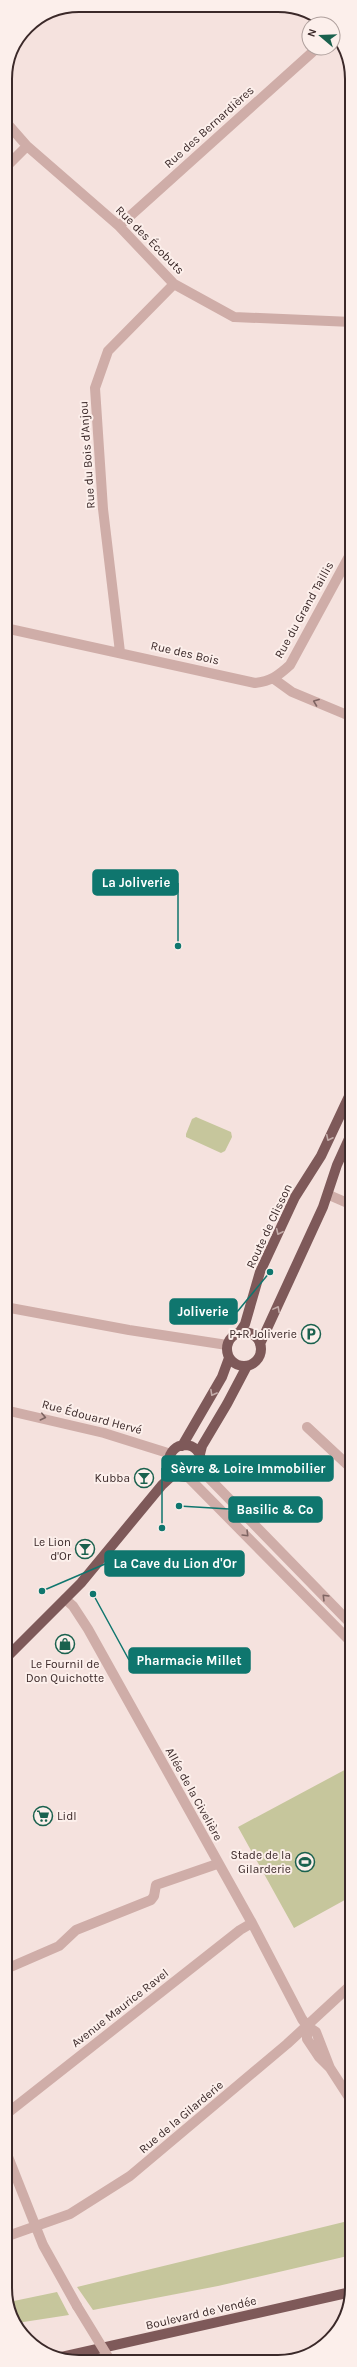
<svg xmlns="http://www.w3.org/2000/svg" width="357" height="2367" font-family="Karla,sans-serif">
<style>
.green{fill:#c6c69c}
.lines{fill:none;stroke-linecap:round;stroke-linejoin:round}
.minor{stroke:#cfada8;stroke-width:10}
.major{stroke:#7e5959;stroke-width:10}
.minor-bridge{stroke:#cfada8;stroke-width:10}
.oneway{stroke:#7e6462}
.oneway2{stroke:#c3aca9}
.labels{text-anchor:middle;stroke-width:4;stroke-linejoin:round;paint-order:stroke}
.street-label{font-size:12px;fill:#3b2929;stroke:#fcefeb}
.poi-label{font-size:12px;fill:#3b2929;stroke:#fcefeb;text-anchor:end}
.rim{fill:none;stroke:#3b2929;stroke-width:2}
.leader{fill:none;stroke:#0f766e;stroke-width:1.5}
.callout-dot{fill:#0f766e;stroke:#fcefeb;stroke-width:1.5}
.callout{fill:#0f766e;stroke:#0f766e;stroke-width:1.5}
.callout-label{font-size:13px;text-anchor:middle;font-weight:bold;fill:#fff}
</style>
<rect width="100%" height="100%" fill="#f5e2de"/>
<path class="green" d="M196 1117 231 1132 232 1137 225 1151 221 1153 186 1137V1134L192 1119Z
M352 1766V1896L294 1928 238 1827Z
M352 2220V2255L218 2286 93 2310 77 2287Z
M57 2292 69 2315 17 2323 9 2302Z"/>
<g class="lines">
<path class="minor" d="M333 34 335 32
M5 121 27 146 119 226 174 284 234 317 352 322
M5 168 27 146
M119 226 317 48
M5 628 255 683C271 681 278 676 290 665L352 551
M120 652 103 509 95 388 108 351 174 284
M274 679 292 692 352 717
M329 1195 352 1205
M5 1307 129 1330 227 1345
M5 1410 104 1433 171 1454
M307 1427 352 1469
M200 1467 205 1474 352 1625
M188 1477 352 1643
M65 1599 73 1606 88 1629 252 1923 302 2019 307 2026 316 2032 330 2068
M6 1969 59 1946 76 1930 151 1900 154 1896 156 1885 217 1864
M307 2026V2039L319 2057 330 2068 352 2102
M5 2115 240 1930 252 1923
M5 2149 43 2245 77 2306
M5 2237 70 2214 130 2176 287 2044 352 1984"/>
<path class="major" d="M227 1349a17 17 0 1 1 34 0a17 17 0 1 1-34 0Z
M239 1333 245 1324 260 1272 295 1197 321 1156 352 1090
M260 1344 323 1207 337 1165 352 1132
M169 1461a16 16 0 1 1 32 0a16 16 0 1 1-32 0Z
M182 1446 222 1377 229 1358
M200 1454 202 1446 227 1404 247 1366
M5 1659 81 1583 162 1485 175 1473
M57 2358 351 2292"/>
<path class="minor-bridge" d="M77 2306 110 2360"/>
</g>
<defs><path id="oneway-chevron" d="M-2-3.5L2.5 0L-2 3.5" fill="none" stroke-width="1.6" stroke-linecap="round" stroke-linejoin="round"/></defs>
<g class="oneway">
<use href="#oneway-chevron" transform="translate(316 702) rotate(-159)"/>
<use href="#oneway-chevron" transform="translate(43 1417) rotate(13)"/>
<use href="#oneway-chevron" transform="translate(246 1534) rotate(45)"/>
<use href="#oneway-chevron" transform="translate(325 1597) rotate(-135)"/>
</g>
<g class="oneway2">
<use href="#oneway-chevron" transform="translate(329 1138) rotate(116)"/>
<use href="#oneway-chevron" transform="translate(279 1232) rotate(115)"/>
<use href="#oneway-chevron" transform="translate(277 1309) rotate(-62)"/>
<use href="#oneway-chevron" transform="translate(213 1393) rotate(119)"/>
</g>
<defs>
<g id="parking-ring" transform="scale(1)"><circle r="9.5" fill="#fcefeb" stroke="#1a614e" stroke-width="1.5"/><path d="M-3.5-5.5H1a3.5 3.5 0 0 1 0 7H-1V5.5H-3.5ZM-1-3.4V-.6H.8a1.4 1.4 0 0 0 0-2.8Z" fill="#1a614e"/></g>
<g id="bar-ring" transform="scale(1)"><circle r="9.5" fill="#fcefeb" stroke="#1a614e" stroke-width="1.5"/><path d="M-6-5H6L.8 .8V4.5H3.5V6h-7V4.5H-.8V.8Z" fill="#1a614e"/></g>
<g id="shop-ring" transform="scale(1)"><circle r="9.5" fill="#fcefeb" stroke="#1a614e" stroke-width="1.5"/><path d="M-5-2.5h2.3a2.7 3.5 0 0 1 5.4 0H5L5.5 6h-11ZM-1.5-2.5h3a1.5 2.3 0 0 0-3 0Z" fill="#1a614e"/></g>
<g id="supermarket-ring" transform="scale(1)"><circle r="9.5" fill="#fcefeb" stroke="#1a614e" stroke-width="1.5"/><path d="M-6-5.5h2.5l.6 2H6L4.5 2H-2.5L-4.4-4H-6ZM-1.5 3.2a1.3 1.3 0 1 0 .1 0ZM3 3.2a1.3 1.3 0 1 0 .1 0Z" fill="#1a614e"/></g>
<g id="stadium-ring" transform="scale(1)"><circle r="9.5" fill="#fcefeb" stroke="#1a614e" stroke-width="1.5"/><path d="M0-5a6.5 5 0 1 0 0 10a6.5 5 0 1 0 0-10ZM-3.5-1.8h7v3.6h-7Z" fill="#1a614e"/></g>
</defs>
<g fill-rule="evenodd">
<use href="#parking-ring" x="311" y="1334"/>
<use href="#bar-ring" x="144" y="1478"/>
<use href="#bar-ring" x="85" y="1549"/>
<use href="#shop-ring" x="65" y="1644"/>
<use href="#supermarket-ring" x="43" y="1816"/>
<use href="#stadium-ring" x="305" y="1862"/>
</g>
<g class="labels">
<g class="street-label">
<text transform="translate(209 127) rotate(-42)" y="4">Rue des Bernardières</text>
<text transform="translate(150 240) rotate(45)" y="4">Rue des Écobuts</text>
<text transform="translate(87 455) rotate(-94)" y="4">Rue du Bois d'Anjou</text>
<text transform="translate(304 610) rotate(-61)" y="4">Rue du Grand Taillis</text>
<text transform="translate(185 653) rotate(13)" y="4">Rue des Bois</text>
<text transform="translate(269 1226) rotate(-65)" y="4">Route de Clisson</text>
<text transform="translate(92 1417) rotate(15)" y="4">Rue Édouard Hervé</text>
<text transform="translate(194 1794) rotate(61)" y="4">Allée de la Civelière</text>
<text transform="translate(120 2008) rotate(-38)" y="4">Avenue Maurice Ravel</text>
<text transform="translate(181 2117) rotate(-40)" y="4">Rue de la Gilarderie</text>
<text transform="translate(201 2313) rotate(-13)" y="4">Boulevard de Vendée</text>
</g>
<g class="poi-label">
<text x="297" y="1338">P+R Joliverie</text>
<text x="130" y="1482">Kubba</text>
<text x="71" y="1546">Le Lion<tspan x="71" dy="14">d'Or</tspan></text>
<text x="65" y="1668" text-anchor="middle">Le Fournil de<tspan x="65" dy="14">Don Quichotte</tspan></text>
<text x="57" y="1820" text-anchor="start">Lidl</text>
<text x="291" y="1859">Stade de la<tspan x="291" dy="14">Gilarderie</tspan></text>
</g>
</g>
<path d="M0 0H357V2367H0ZM79 12H278A67 67 0 0 1 345 79V2288A67 67 0 0 1 278 2355H79A67 67 0 0 1 12 2288V79A67 67 0 0 1 79 12Z" fill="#fcefeb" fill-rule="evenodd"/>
<path class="rim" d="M79 12H278A67 67 0 0 1 345 79V2288A67 67 0 0 1 278 2355H79A67 67 0 0 1 12 2288V79A67 67 0 0 1 79 12Z"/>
<path class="leader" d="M178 946L178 883M270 1272L237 1312M162 1528L162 1468M179 1506L229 1509M42 1591L105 1564M93 1594L129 1660"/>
<g class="callout-dot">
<circle cx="178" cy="946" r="4"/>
<circle cx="270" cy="1272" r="4"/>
<circle cx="162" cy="1528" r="4"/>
<circle cx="179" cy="1506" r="4"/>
<circle cx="42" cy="1591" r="4"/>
<circle cx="93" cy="1594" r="4"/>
</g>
<g class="callout">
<rect x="93" y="870" width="85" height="25" rx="4"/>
<rect x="170" y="1299" width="67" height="25" rx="4"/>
<rect x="162" y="1456" width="171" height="25" rx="4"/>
<rect x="229" y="1497" width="93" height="25" rx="4"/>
<rect x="105" y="1551" width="139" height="25" rx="4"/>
<rect x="129" y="1648" width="121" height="25" rx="4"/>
</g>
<g class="callout-label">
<text x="136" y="887">La Joliverie</text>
<text x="203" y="1316">Joliverie</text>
<text x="248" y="1473">Sèvre &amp; Loire Immobilier</text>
<text x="275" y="1514">Basilic &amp; Co</text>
<text x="175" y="1568">La Cave du Lion d'Or</text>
<text x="189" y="1665">Pharmacie Millet</text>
</g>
<g transform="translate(321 36) rotate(289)"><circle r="19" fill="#fcefeb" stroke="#afa09d"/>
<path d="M0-3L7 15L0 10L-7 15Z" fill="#1a614e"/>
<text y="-6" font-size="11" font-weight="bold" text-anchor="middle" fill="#3b2929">N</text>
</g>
</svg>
